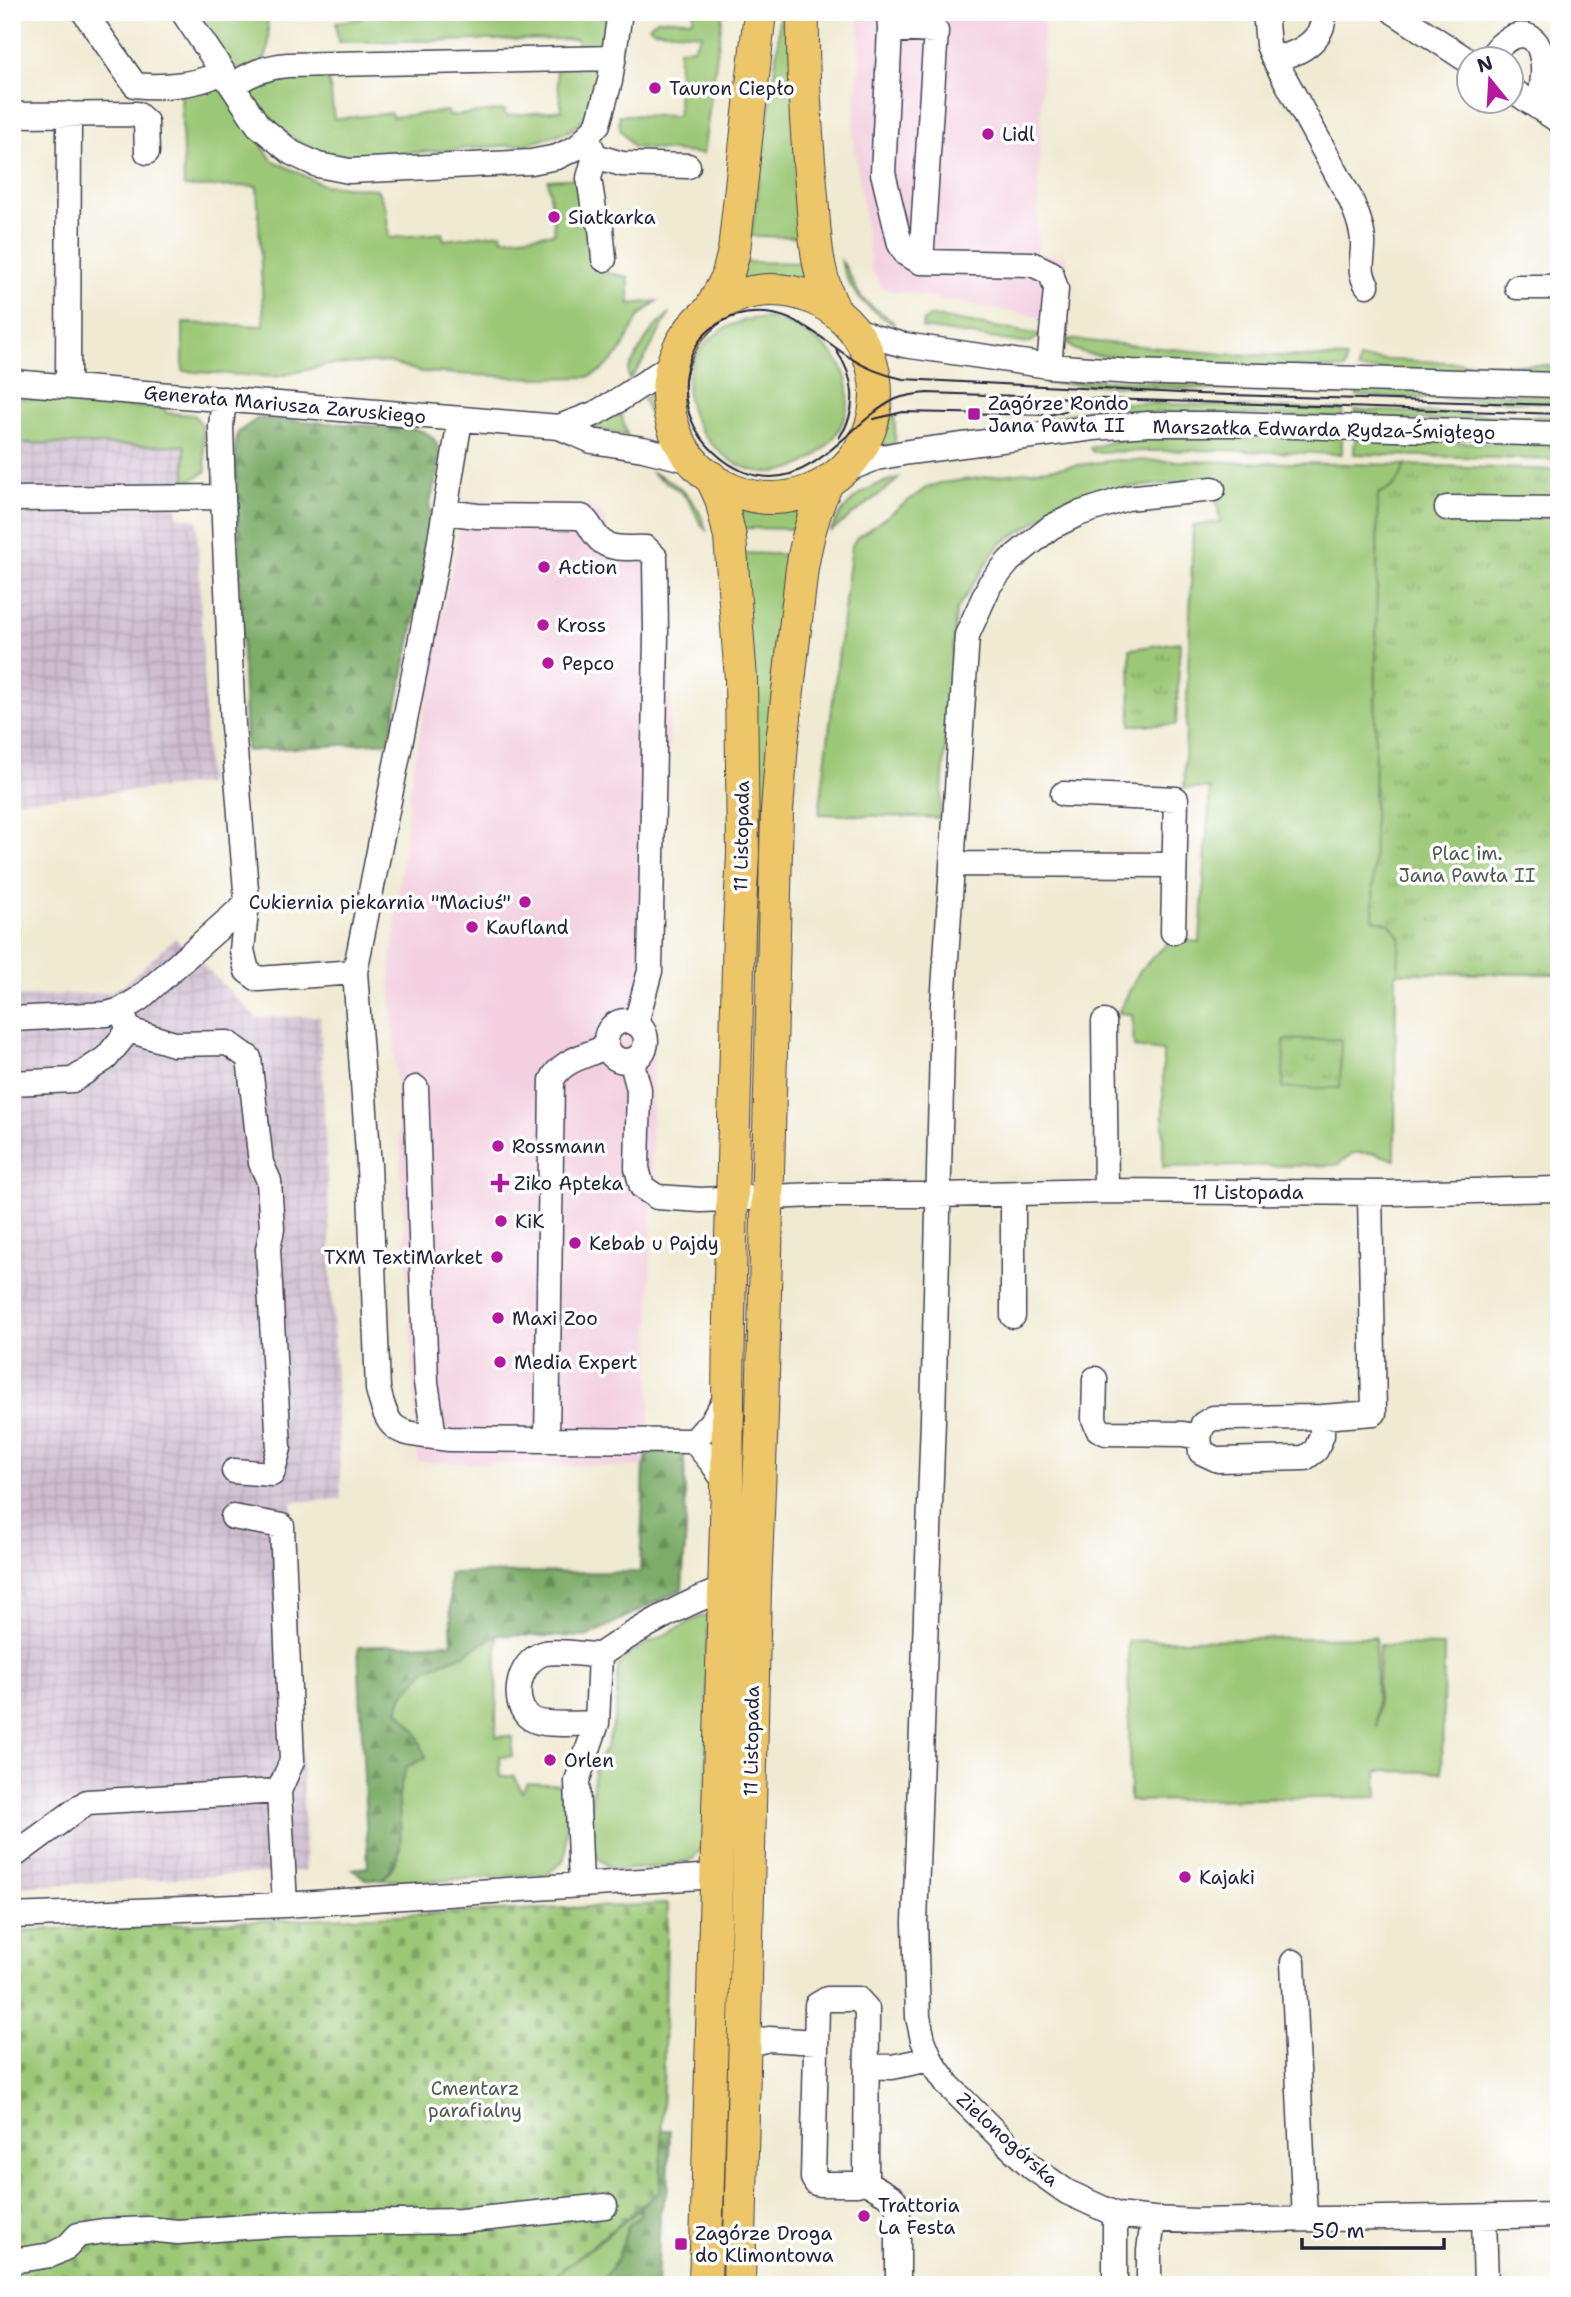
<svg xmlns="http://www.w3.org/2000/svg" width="1571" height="2297" font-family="'Shantell Sans',sans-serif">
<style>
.built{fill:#f3cfe0}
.industrial{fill:url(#industrial-grid)}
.green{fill:#9bc876;stroke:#5e7558;stroke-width:2}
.forest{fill:url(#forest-firs);stroke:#4f6751;stroke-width:2}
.cemetery{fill:url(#cemetery-stones);stroke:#5e7558;stroke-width:2}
.park{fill:url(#park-tufts);stroke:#5e7558;stroke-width:2}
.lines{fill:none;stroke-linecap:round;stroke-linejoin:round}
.minor-casing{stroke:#414052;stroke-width:27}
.major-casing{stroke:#414052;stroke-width:34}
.minor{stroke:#fff;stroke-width:24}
.major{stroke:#ecc669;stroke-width:32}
.tram{stroke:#22223b;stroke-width:2}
.poi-dot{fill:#b5179e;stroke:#fff;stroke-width:2.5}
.labels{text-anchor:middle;stroke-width:7;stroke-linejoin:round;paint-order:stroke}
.poi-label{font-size:19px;fill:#22223b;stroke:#fff;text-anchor:start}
.street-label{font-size:19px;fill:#22223b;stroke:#fff}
.park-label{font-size:19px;fill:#4c5c50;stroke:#fff}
</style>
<defs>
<pattern id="industrial-grid" width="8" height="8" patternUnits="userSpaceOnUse" patternTransform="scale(1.75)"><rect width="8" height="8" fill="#cfbdcf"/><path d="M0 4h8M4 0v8" fill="none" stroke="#b1a2b3"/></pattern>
<pattern id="forest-firs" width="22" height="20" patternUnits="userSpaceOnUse" patternTransform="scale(1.75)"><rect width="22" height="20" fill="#7cac67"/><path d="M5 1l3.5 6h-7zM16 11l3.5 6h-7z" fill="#658c56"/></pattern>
<pattern id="cemetery-stones" width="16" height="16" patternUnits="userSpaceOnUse" patternTransform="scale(1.75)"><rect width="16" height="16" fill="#9bc876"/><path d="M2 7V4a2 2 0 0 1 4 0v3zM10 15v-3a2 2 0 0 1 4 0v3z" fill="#7ea262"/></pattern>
<pattern id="park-tufts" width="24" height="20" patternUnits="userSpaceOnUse" patternTransform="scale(1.75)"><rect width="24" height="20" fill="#9bc876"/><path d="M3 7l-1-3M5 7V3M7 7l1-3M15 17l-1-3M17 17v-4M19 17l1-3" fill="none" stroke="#7ea262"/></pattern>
</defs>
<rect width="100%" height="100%" fill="#fff"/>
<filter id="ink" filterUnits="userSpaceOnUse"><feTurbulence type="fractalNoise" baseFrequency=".0143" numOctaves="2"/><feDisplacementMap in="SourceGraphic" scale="14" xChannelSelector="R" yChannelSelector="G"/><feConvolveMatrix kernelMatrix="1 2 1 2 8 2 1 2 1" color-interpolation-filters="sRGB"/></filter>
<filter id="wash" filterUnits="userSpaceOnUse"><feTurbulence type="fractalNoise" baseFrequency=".00686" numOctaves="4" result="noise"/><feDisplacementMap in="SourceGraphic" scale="28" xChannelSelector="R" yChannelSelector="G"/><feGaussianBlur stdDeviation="1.57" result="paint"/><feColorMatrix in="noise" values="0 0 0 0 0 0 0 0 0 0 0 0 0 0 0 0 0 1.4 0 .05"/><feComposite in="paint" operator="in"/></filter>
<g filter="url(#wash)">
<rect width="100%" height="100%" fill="#efead2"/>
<path class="built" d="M859 12H1044L1037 253 1066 257 1062 321 883 289 872 270 853 136 859 62Z
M465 500 599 508 610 535 662 559 671 702 652 1070 650 1412 644 1467 418 1462 390 971 411 778Z"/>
<path class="industrial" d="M12 442 185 446V483L178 484 177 516 197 520 208 784 12 801Z
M175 938 257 1018 320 1016 341 1499 292 1502 306 1871 12 1887V997L110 992 126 983Z"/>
<path class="green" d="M197 12H294L267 14C268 46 277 69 233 69Z
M361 12H606V37L595 51 578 54 577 39 338 42 336 22 361 19Z
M694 12H723L703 154 633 147 620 129 619 115 678 116 679 49 693 48 702 34 653 30 649 26 658 19 693 20Z
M779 12H790L805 237 751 236 778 44Z
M555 65 604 67 592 113 569 131 528 144 356 157 322 152 293 140 258 107 252 98 250 90 253 83 324 71 330 86 334 119 391 113 392 117 447 111 448 116 505 110 506 116 562 110Z
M221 87 272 160 323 185 377 189 386 209 389 238 442 233 444 240 501 233 503 239 555 233 548 180 582 178 587 227 591 228 596 270 628 277 630 304 657 301 639 316 620 353 601 371 588 377 536 378 421 372 388 362 328 365 275 377 183 371V323L264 326 257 186 184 187 181 92Z
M841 261C850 270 853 289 864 300 873 309 887 314 895 324 867 311 848 292 841 261Z
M744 262 807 263 808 285C784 279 764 276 740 283Z
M670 313C656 335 647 360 629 380L628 370 645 341 654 328Z
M931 316 1042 335 1030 342 1023 343 922 328 924 321Z
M766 318C786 321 803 330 819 342 899 401 798 514 725 456 714 447 703 436 697 424 668 371 709 318 766 318Z
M1066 339 1225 354 1346 358 1345 369 1217 365 1093 355C1081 352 1071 351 1066 339Z
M1359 359 1559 366V373L1555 374 1358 370Z
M1046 378 1344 388V395L1045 383Z
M1357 389 1559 396V403L1357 396Z
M650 395 653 399 664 441 654 440 651 418 643 399Z
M12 398 165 409 166 413 194 415 202 425 206 472 185 483V446L12 443Z
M1121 403H1139L1343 410 1342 418 1159 412 1045 424V420L1097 407Z
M1355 410 1559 417V424L1354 418Z
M621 414 627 435 592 429V424Z
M895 417V445H881L890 418Z
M1209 434 1342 438V454L1215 450 1093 452 1090 448 1114 441Z
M1355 439 1548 445 1559 454V460L1354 454Z
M1117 460 1404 465C1402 481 1393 488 1378 494L1373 918 1390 924 1400 937 1398 973H1396L1395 1160 1374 1153H1353L1337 1165 1163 1167V1051L1134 1047 1132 1014 1118 1013 1140 970 1172 939 1200 942 1210 789 1184 788 1193 526 1220 522 1214 479 1082 492 998 546 956 611 940 818 819 814 852 545 857 538 926 488 940 483Z
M651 472C678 482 699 501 706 530 698 524 695 509 688 500 678 486 662 482 651 472Z
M898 478 894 483 830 532C844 501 866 486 898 478Z
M738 504 768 509 802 505 796 529 741 528Z
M743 553 794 555 759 1146 751 1145 756 990Z
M708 1616 706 1843 693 1859 665 1866 622 1870 611 1868 599 1859 592 1850 590 1818 595 1762 606 1749 616 1713 618 1667 629 1653 700 1617Z
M497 1635 496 1736 513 1737 512 1756 500 1757 501 1777 514 1776 522 1792 528 1783 566 1785V1850L563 1861 547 1874 432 1881 382 1880C410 1852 396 1828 399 1794 401 1773 410 1751 416 1731L398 1710 402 1695 426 1669 466 1653Z
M1375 1637 1377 1728 1379 1645 1444 1646 1442 1772 1377 1771 1378 1797 1130 1801 1128 1641Z
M668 2188 660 2212 657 2285H543Z"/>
<path class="forest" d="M258 418 415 429C455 437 435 479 429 507L436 519 389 742 246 751 235 447 238 432Z
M684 1452 686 1528 682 1589 586 1637 497 1635 466 1653 426 1669 403 1695 398 1710 416 1731 426 1757 406 1768C404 1776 400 1786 399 1795 398 1831 410 1852 382 1880L366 1879 351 1869 368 1867 358 1647 452 1643 449 1573 640 1572 644 1467 648 1453Z
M661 2130H670L668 2188 660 2212 657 2285H600L618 2257 628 2226 641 2214 640 2208 660 2191Z"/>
<path class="cemetery" d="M668 1904 660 2191 543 2285H12V1931Z"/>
<path class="park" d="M1404 465 1559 470V974L1398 973 1400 937 1390 924 1373 919 1378 494C1393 489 1402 481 1404 465Z
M1180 642 1176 725H1131L1130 649Z
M1341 1039 1340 1088H1283L1284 1040Z"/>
</g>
<g filter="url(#ink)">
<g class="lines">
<g class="minor-casing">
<path id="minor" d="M84 12 135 85C159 88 203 85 222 71
M183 12 258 125 292 153 318 165 349 171 531 162 557 157 578 147 598 124 610 81 620 12
M889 12 890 29 936 31 921 262 1032 264 1051 273 1056 289 1049 366
M1265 12 1268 45 1273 57C1297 57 1327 39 1323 12
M1394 12 1470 62
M890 29 883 173 900 244 906 254 921 262
M1273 57 1350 198C1356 212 1362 226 1363 241 1364 258 1357 270 1367 285
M1490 60C1500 37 1533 21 1541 54 1546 71 1541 91 1539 108
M232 86C250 73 266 67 288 65L614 58
M1512 90 1559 121
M12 115 137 114 146 122 147 152
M587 137 595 156 622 164 688 166
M595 156 589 178 594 210 601 228 604 259
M1517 287H1559
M849 326 874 337 904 345 1049 366 1131 372 1559 385
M12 382 559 427 592 441 643 449 696 462
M68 386 69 114
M224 399 221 426 223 497 233 726 247 903 242 950 247 971 258 979 355 972
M559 427 594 414 617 401 667 368
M841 472 876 458 909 452 1094 428 1148 424H1233L1559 434
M1213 489 1127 498 1078 514 1051 527 1009 561 990 584 967 635 943 1005 933 1420 915 1923 918 2017 923 2040 932 2062 948 2085 1006 2143 1033 2168 1067 2192 1117 2215 1153 2219 1195 2221 1559 2215
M12 499 223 497
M1447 508 1559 509
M446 512 477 516 582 517C591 524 592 533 600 540 611 551 631 547 646 548L655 557 656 634 650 971 636 1023
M1063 794 1176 799 1173 932
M952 864 1173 865
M12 1019 107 1014 121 1010 139 999 247 903
M606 1041a20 20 0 1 1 40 0a20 20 0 1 1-40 0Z
M1104 1022 1106 1191
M129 1030 174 1044 228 1043 249 1058 261 1163 269 1181 272 1229 268 1249 279 1448 272 1474 234 1471
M631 1060 639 1089 637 1168 642 1187 657 1197 701 1200 815 1195H938L1106 1191 1390 1193 1559 1189
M12 1083 73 1080 106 1058 129 1030 123 1015
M416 1088 426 1382 434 1437 449 1439 547 1440 552 1080C562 1059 588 1056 607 1046
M1013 1194V1316
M1095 1379 1094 1419 1098 1429 1106 1433 1183 1434 1199 1437
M1322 1417V1435L1316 1450 1305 1458 1218 1460 1201 1452 1199 1437 1203 1424 1213 1418 1322 1417 1374 1413 1370 1193
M434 1437C393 1433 388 1429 378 1389L369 1166 355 972 437 558 460 420
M547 1440 694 1441 713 1464 727 1485
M694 1441 712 1421 727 1397
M233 1517 282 1526 292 1761 279 1791 285 1905
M597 1723C580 1723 551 1726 536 1721 508 1711 516 1660 545 1653 559 1650 584 1655 600 1655
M12 1857 87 1802 279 1791
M581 1885 577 1781 597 1723 600 1655C638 1629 680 1605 724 1589
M12 1916 285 1905 715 1876
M1293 1962 1305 2219
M827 1999H858L867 2009 866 2174 864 2181 857 2184H821L816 2183 813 2178 817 2005Z
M745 2045 769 2039 816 2042
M867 2066 892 2067 930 2059
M864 2181 893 2198 898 2205V2285
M1484 2217 1486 2285
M12 2261 51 2255 67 2247 78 2235 103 2231 148 2229 178 2232 285 2224 461 2221 605 2206
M1115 2285V2224L1117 2215
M1149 2285V2251L1153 2219"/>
</g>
<g class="major-casing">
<path id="major" d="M803 12C802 70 806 128 811 185 815 227 814 272 835 311
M668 394a104 104 0 1 1 208 0a104 104 0 1 1-208 0Z
M711 308 727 278 734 251 760 12
M705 2285 727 1485 729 1318 739 928 743 854 741 679 730 537 721 499 711 477
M739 2285 755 1589 762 1414 777 811 782 743 802 568C807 537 814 509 828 481"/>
</g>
<use href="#minor" class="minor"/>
<use href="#major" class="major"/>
<path class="tram" d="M836 350C855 377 859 410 839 438
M1559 405 1199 394 903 379C884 375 865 368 849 357 823 340 798 315 765 313 685 308 659 401 714 452 730 467 749 477 771 477 820 477 854 419 896 399 906 395 916 394 927 393L1559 414
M874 419 903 412 1049 415 1099 403"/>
</g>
</g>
<g class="poi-dot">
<circle cx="655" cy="88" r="7"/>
<circle cx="988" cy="134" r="7"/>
<circle cx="554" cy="217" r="7"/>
<rect x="967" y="407" width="14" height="14" rx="3.5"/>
<circle cx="544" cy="567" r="7"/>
<circle cx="543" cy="625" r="7"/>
<circle cx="548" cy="663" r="7"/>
<circle cx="525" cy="902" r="7"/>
<circle cx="472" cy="927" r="7"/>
<circle cx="498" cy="1146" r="7"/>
<path d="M496.5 1172.5h7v7h7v7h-7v7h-7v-7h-7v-7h7z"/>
<circle cx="501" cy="1221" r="7"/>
<circle cx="575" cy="1243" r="7"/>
<circle cx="497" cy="1257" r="7"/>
<circle cx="498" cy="1318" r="7"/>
<circle cx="500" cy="1362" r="7"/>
<circle cx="550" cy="1760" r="7"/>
<circle cx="1185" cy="1877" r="7"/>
<circle cx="864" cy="2216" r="7"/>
<rect x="674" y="2237" width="14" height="14" rx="3.5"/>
</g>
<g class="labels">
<g class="poi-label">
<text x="669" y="95">Tauron Ciepło</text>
<text x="1002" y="141">Lidl</text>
<text x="568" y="224">Siatkarka</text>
<text x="988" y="410">Zagórze Rondo<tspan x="988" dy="22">Jana Pawła II</tspan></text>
<text x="558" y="574">Action</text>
<text x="557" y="632">Kross</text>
<text x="562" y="670">Pepco</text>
<text x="511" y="909" text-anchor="end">Cukiernia piekarnia "Maciuś"</text>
<text x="486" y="934">Kaufland</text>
<text x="512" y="1153">Rossmann</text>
<text x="514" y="1190">Ziko Apteka</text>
<text x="515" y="1228">KiK</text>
<text x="589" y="1250">Kebab u Pajdy</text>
<text x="483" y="1264" text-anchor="end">TXM TextiMarket</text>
<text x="512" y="1325">Maxi Zoo</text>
<text x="514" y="1369">Media Expert</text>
<text x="564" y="1767">Orlen</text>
<text x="1199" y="1884">Kajaki</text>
<text x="878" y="2212">Trattoria<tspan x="878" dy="22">La Festa</tspan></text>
<text x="695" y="2240">Zagórze Droga<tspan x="695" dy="22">do Klimontowa</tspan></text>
</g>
<g class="street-label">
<text transform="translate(285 404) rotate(5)" y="7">Generała Mariusza Zaruskiego</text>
<text transform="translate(1324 429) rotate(1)" y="7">Marszałka Edwarda Rydza-Śmigłego</text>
<text transform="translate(741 836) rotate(-89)" y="7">11 Listopada</text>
<text x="1248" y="1199">11 Listopada</text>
<text transform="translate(751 1741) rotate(-89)" y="7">11 Listopada</text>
<text transform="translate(1008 2139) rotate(42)" y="7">Zielonogórska</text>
</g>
<g class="park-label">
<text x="1467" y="860">Plac im.<tspan x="1467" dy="22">Jana Pawła II</tspan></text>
<text x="475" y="2095">Cmentarz<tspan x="475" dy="22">parafialny</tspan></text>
</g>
</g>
<rect width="1571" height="2297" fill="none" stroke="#fff" stroke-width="42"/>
<g transform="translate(1490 80) rotate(342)"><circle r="33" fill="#ffffff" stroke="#a7a7b1" stroke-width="2"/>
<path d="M0-5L12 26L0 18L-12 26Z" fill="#b5179e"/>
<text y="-10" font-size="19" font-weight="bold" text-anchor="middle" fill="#22223b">N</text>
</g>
<path d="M1302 2238v10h142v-10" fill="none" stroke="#22223b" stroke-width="3.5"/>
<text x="1312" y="2238" font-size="21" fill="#22223b" stroke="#ffffff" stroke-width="5" paint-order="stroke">50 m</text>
</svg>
